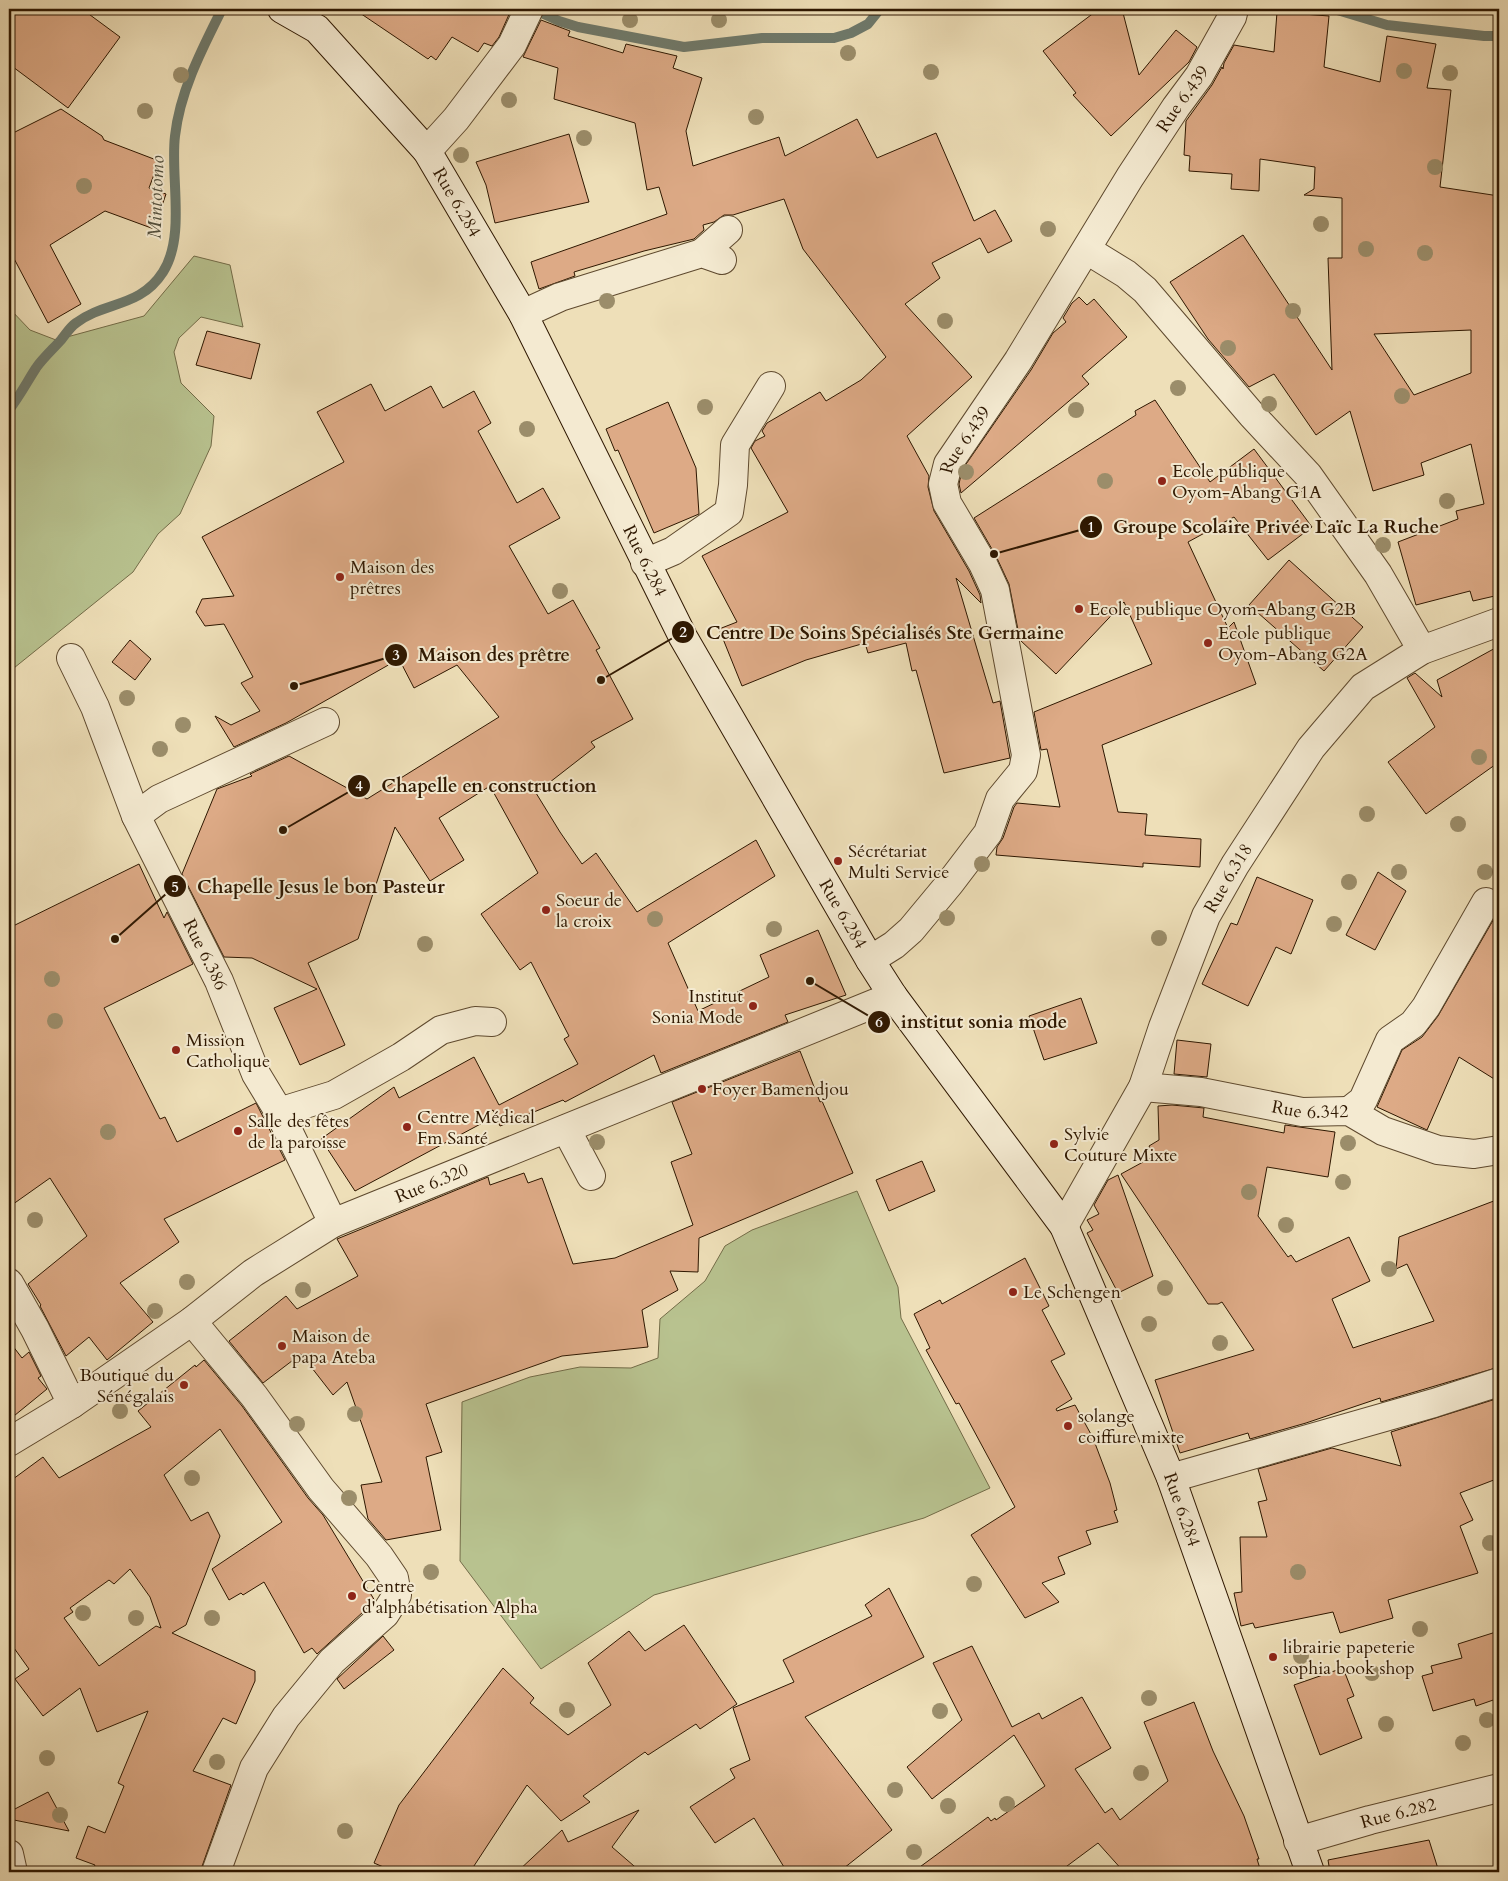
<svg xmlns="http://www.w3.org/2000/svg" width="1508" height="1881" font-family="Cardo,serif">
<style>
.green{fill:#b8c28f;stroke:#736c48}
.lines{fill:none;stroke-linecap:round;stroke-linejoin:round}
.stream{stroke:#6f7a6c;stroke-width:10}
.building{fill:#ddaa86;stroke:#2e1700;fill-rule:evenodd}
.street-casing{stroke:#5e492e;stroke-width:30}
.secondary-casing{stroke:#2e1700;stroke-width:30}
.street{stroke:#f4ead1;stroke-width:28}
.secondary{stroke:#f4ead1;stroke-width:28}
.tree{fill:#9b8d6a}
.poi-dot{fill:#8f2418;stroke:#f4ead1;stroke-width:2}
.labels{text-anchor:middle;stroke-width:4;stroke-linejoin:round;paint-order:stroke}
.street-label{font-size:18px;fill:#2e1700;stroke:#f4ead1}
.poi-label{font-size:18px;fill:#2e1700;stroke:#f4ead1;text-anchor:start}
.water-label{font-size:19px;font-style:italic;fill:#54513f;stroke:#f4ead1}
.leader{fill:none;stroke:#2e1700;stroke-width:2}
.callout-dot{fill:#2e1700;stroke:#f4ead1;stroke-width:2}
.mark-label{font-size:15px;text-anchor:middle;font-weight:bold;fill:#fff}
.callout-label{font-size:19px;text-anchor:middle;font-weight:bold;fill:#2e1700;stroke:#f4ead1;stroke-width:4;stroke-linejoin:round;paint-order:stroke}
</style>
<rect width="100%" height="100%" fill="#eedfb8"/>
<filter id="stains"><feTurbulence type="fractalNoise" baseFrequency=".004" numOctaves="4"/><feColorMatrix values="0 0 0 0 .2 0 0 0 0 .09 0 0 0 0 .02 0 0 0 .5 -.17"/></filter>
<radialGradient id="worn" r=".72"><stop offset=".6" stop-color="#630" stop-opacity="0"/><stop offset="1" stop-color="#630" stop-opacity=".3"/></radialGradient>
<path class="green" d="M194 256 230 265 243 327 201 317 179 338 174 352 181 383 214 416 211 446 180 514 158 534 133 572 9 672V308L30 330 56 340 144 316Z
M857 1191 898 1287 901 1318 990 1488 924 1518 654 1595 541 1669 460 1561 462 1402 530 1377 580 1367 631 1368 658 1358 660 1319 705 1281 725 1246 752 1230Z"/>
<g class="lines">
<path class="stream" d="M533 9 559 21 578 27 684 47 762 38H834L851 33 868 24 880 9
M1334 9 1387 25 1484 36H1499
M9 410C19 397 27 382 36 368 43 358 53 349 61 340 66 334 70 327 76 323 105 301 140 308 163 272 186 236 170 176 175 136 180 91 202 49 222 9"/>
</g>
<path class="building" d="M9 9H82L120 37 68 108 9 64Z
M354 9H509L511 10 499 37 492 46 484 43 478 52 452 37 436 60 431 56 428 59Z
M1099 9H1122L1139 75 1176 30 1197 47 1189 62 1111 136 1073 95 1076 93 1043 51Z
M1277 12 1329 16 1324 67 1380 82 1387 36 1436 44 1427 88 1451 90 1440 187 1499 196V595L1473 601 1470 591 1416 605 1398 542 1458 519 1456 511 1484 504 1471 444 1421 463 1424 475 1373 491 1350 411 1316 435 1274 374 1249 387 1208 339 1170 282 1243 235 1332 370 1328 258H1342V198L1304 195 1314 189 1315 167 1260 159 1259 191 1231 189 1232 174 1189 171 1190 156 1184 155 1186 121 1212 85 1222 67 1223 69 1224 63 1234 45 1274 52ZM1471 330V373L1414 395 1374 334Z
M541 20 570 31 568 36 623 53 626 44 677 56 673 68 702 78 686 131 693 166 779 137 785 156 857 119 877 158 936 133 974 221 995 210 1012 241 988 253 980 238 932 263 940 278 905 304 972 377 907 436 929 476 928 487 934 511 969 571 980 595 981 603 956 578 993 703 1000 701 1010 758 944 773 916 670 912 671 906 643 868 653 865 643 806 660 742 686 719 629 737 622 702 556 788 512 751 448 755 441 765 436 762 431 767 423 820 392 826 401 861 380 886 357 803 249 784 199 733 215H724L714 222 703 225 704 230 694 239 644 251 574 272 575 276 539 289 531 262 667 214 659 187 647 190 635 123 554 99 558 68 523 57Z
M61 109 102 136 104 140 159 161 149 188 166 194 154 229 105 211 50 245 81 304 48 323 9 249V135Z
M569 134 589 202 495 223 486 185 476 162Z
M1079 297 1087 305 1094 299 1127 337 1082 376 1089 384 961 493 959 484 962 470 1031 370 1053 333 1066 322 1063 318 1072 303Z
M207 331 260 344 251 379 196 365Z
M371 384 385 411 431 386 443 408 474 391 491 423 478 431 517 503 543 488 560 518 509 546 548 614 573 600 600 648 596 650 633 719 591 742 595 747 536 793 560 832 582 864 596 853 637 912 756 840 775 876 668 943 698 1011 769 977 760 955 818 930 846 995 785 1015 788 1022 661 1073 654 1055 565 1102 563 1100 500 1126 493 1110 485 1115 488 1120 355 1191 321 1139 394 1087 399 1098 474 1057 499 1105 578 1064 564 1039 569 1036 531 962 520 970 481 914 538 873 490 786 439 818 464 860 430 881 395 827 358 939 308 963 345 1045 300 1065 274 1008 317 989 252 958 224 957 182 874 217 789 252 776 250 774 289 756 367 799 499 717 457 665 414 688 399 659 286 723 234 747 215 716 231 725 260 711 241 683 253 677 224 624 205 626 196 612 202 599 234 596 202 537 344 462 317 412Z
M1155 400 1210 482 1254 449 1312 527 1268 560 1234 517 1188 542 1228 628 1234 622 1256 684 1102 745 1118 812 1147 814 1145 835 1201 839 1200 867 1143 863V867L996 855 997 847 1003 838 1014 807 1017 803 1060 807 1047 749 1041 750 1034 712 1152 664 1124 602 1056 674 1020 640 1009 584 996 556 974 518 1136 415 1135 411Z
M668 402 696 468 699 514 654 533 618 450 615 451 606 429Z
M1289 560 1363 627 1324 671 1249 605Z
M130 640 151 659 135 680 112 662Z
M1499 646V762L1426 814 1388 762 1435 727 1407 678 1415 673 1442 697 1437 680Z
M139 864 164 918 167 912 193 964 104 1008 160 1119 165 1117 177 1142 256 1103 285 1160 164 1219 179 1242 120 1283 153 1322 107 1360 89 1337 66 1356 40 1306 41 1305 28 1284 87 1236 50 1178 9 1207V928Z
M1378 872 1406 891 1375 950 1346 935Z
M1257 877 1313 900 1291 954 1276 947 1248 1006 1202 984 1231 923 1237 925Z
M1499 910V1082L1459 1057 1427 1130 1377 1107 1402 1050 1422 1037 1438 1016Z
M1081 998 1097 1043 1044 1060 1029 1016Z
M1177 1040 1211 1044 1207 1077 1174 1074Z
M800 1051 820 1102 822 1101 853 1173 699 1238 698 1272 670 1271 678 1290 642 1310 648 1347 562 1356 426 1404 442 1452 426 1457 441 1530 386 1540 368 1519 361 1485 382 1482 347 1382 333 1395 301 1354 263 1383 229 1341 286 1296 297 1309 358 1276 337 1239 488 1177 490 1185 524 1173 528 1183 542 1178 573 1264 615 1258 693 1225 671 1162 692 1154 672 1102Z
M1172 1105 1204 1108 1203 1117 1284 1133 1285 1125 1335 1132 1328 1177 1267 1167 1258 1216 1288 1257 1291 1255 1296 1262 1349 1237 1370 1281 1332 1299 1353 1348 1434 1321 1407 1264 1396 1269 1399 1237 1499 1199V1367L1381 1402 1380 1398 1306 1423 1250 1439 1248 1433 1180 1453 1155 1380 1254 1350 1222 1302 1218 1304H1208L1121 1174 1154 1156 1149 1146 1159 1140 1158 1106Z
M922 1161 935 1191 889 1211 876 1180Z
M1118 1175 1153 1276 1118 1293 1087 1233 1093 1230 1087 1220 1099 1214 1094 1205 1108 1180Z
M1025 1258 1049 1306 1042 1310 1065 1354 1051 1361 1072 1399 1056 1409 1057 1411 1075 1405 1093 1438 1110 1483 1117 1510 1114 1511 1118 1522 1086 1531 1091 1544 1058 1557 1065 1574 1042 1583 1059 1602 1025 1618 971 1535 1015 1507 959 1403 956 1404 926 1350 930 1348 914 1314 940 1300 942 1304Z
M9 1341 22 1358 29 1352 41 1376 38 1378 47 1389 9 1420Z
M204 1360 242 1406 308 1498 323 1515 375 1601 317 1654 312 1648 304 1653 264 1582 243 1595 241 1593 229 1600 212 1569 282 1522 220 1429 164 1475 191 1521 208 1512 220 1536 186 1625 172 1633 255 1671V1681L236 1724 223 1718 193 1771 231 1785 200 1872H92L95 1865 76 1858 88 1826 105 1833 124 1786 118 1783 148 1711 97 1732 80 1688 43 1716 15 1679 29 1669 9 1641V1482L43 1457 59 1478 151 1427 138 1411 195 1365 196 1367ZM130 1569 150 1597 161 1628 156 1626 99 1666 64 1618 73 1612 70 1608 109 1580 114 1584Z
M1499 1398V1478L1460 1493 1473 1520 1460 1526 1478 1573 1388 1600 1393 1618 1340 1633 1333 1612 1255 1628 1253 1623 1241 1626 1234 1593 1242 1592 1240 1537H1267L1258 1502 1267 1500 1258 1469 1332 1448 1401 1466 1391 1432Z
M889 1588 924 1657 805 1717 892 1830 839 1872H787L754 1818 715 1843 690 1807 735 1778 730 1769 750 1760 733 1708 794 1682 783 1660 872 1616 865 1605Z
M684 1625 737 1704 700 1729 696 1724 648 1755 645 1752 583 1796 590 1802 561 1821 527 1785 470 1872H395L374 1863 399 1805 503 1668 534 1698 530 1703 568 1735 611 1705 588 1663 629 1631 645 1651Z
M1499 1631V1698L1476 1706 1474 1699 1433 1711 1422 1676 1433 1673 1431 1666 1462 1658 1458 1644Z
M383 1636 394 1650 344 1689 337 1679Z
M972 1646 1012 1727 1039 1713 1042 1719 1082 1697 1111 1748 1075 1769 1105 1813 1112 1808 1120 1820 1168 1781 1144 1722 1194 1702 1213 1751 1244 1816 1259 1859H1257L1261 1872H1124L1098 1843 1059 1872H913L988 1817 991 1821 995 1818 996 1820 1045 1786 1014 1735 932 1799 907 1767 962 1720 933 1663Z
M1343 1668 1354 1696 1347 1699 1362 1738 1320 1755 1294 1685Z
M48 1792 69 1831 9 1819V1812Z
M639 1810 612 1847 641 1872H517L562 1830 568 1842Z
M1429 1840 1439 1872H1330L1328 1860Z"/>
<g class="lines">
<g class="street-casing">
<g id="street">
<path d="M427 151 456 119 512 45 529 9"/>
<path d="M1087 250 1126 274 1145 290 1252 415 1308 475 1378 574 1422 650"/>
<path d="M702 253 728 230"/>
<path d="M523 314 560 297 702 253 722 260"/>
<path d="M645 563 673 551 729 512 733 485 735 445 771 386"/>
<path id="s1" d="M71 658 95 707 136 816 219 981 256 1074 279 1112 333 1223"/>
<path d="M136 816 159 799 325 722"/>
<path id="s2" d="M870 960 894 945 911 930 950 883 988 833 1000 799 1023 771 1026 755 995 590 983 564 947 503 943 484 948 464 1018 361 1130 177 1176 107 1199 76 1232 17 1234 9"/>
<path id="s3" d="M1143 1087 1201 1092 1302 1112 1349 1111 1383 1131 1438 1150 1474 1154 1499 1150"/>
<path d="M1349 1111 1363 1100 1390 1040 1413 1024 1426 1007 1486 902"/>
<path d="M279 1112 334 1095 401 1057 441 1030 475 1021 492 1022"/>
<path d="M566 1129 591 1176"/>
<path id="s4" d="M1064 1226 1143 1087 1163 1027 1206 916 1235 865 1311 748 1363 687 1422 650 1499 622"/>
<path d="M9 1283 35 1329 72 1404"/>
<path d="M192 1321 254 1396 321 1489 379 1556 394 1578 397 1595 385 1614 332 1661 286 1717 254 1768 216 1872"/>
<path id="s5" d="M9 1442 72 1404 192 1321 253 1273 333 1223 893 996"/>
<path d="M1171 1478 1434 1403 1499 1382"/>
<path id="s6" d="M1298 1841 1370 1820 1499 1788"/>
<path d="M9 1854 13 1872"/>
</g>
</g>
<g class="secondary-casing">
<g id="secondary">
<path id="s7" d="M282 9 317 29 427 151 523 314 683 637 870 960 893 996 1064 1226 1171 1478 1310 1872"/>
</g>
</g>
<use href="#street" class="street"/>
<use href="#secondary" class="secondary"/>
</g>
<g class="tree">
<circle cx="630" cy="20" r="8"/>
<circle cx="719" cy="20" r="8"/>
<circle cx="848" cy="53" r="8"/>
<circle cx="1404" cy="71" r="8"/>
<circle cx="931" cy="72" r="8"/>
<circle cx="1450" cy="73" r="8"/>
<circle cx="181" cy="75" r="8"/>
<circle cx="509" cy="100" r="8"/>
<circle cx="145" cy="111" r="8"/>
<circle cx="756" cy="117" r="8"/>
<circle cx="584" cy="138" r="8"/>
<circle cx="461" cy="155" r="8"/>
<circle cx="1435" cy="167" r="8"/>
<circle cx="84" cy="186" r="8"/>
<circle cx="1321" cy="224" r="8"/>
<circle cx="1048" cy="229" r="8"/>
<circle cx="1366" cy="249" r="8"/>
<circle cx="1425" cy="253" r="8"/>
<circle cx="607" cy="301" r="8"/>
<circle cx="1293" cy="311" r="8"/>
<circle cx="945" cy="321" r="8"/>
<circle cx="1228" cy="348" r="8"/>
<circle cx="1178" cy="388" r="8"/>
<circle cx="1402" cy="396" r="8"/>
<circle cx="1269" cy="404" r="8"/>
<circle cx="705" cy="407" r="8"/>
<circle cx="1076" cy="410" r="8"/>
<circle cx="527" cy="429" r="8"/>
<circle cx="966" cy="472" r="8"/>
<circle cx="1105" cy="481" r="8"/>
<circle cx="1447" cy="501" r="8"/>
<circle cx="1383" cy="545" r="8"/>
<circle cx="560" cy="591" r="8"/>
<circle cx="127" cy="698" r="8"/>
<circle cx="183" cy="725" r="8"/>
<circle cx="160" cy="749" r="8"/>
<circle cx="1479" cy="757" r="8"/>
<circle cx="1367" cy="814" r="8"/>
<circle cx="1458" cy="824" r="8"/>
<circle cx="982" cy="864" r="8"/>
<circle cx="1399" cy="872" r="8"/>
<circle cx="1485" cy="872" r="8"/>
<circle cx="1349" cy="882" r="8"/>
<circle cx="947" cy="918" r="8"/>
<circle cx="655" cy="919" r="8"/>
<circle cx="1334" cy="924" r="8"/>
<circle cx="774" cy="929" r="8"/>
<circle cx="1159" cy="938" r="8"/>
<circle cx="425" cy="944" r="8"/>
<circle cx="52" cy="979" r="8"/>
<circle cx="55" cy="1021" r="8"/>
<circle cx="108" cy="1132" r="8"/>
<circle cx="597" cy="1142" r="8"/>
<circle cx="1348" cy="1143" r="8"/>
<circle cx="1343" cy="1182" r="8"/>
<circle cx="1249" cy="1192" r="8"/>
<circle cx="35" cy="1220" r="8"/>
<circle cx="1286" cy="1225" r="8"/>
<circle cx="1389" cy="1269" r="8"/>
<circle cx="187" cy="1282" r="8"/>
<circle cx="1165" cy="1288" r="8"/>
<circle cx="303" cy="1290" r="8"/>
<circle cx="155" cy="1311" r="8"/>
<circle cx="1149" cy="1324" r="8"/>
<circle cx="1220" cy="1343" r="8"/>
<circle cx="120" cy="1411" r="8"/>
<circle cx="355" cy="1414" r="8"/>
<circle cx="297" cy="1424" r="8"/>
<circle cx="192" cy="1478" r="8"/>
<circle cx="349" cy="1498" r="8"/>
<circle cx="1490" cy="1543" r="8"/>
<circle cx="431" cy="1572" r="8"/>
<circle cx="1298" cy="1572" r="8"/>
<circle cx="974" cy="1584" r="8"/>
<circle cx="83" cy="1613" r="8"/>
<circle cx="136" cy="1618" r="8"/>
<circle cx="212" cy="1618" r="8"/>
<circle cx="1420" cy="1629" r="8"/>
<circle cx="1301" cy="1656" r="8"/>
<circle cx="1372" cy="1673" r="8"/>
<circle cx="1149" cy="1698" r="8"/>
<circle cx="567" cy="1710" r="8"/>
<circle cx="940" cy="1711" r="8"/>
<circle cx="1487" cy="1720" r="8"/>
<circle cx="1386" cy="1724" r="8"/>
<circle cx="1463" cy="1743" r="8"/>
<circle cx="47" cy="1758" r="8"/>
<circle cx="217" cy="1762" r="8"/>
<circle cx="1141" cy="1773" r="8"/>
<circle cx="895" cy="1790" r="8"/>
<circle cx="1007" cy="1804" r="8"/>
<circle cx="948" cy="1806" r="8"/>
<circle cx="60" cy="1815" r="8"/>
<circle cx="345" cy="1831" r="8"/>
<circle cx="914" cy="1852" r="8"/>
</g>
<g class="poi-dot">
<circle cx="1162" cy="481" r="5"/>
<circle cx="340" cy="577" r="5"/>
<circle cx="1079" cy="609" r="5"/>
<circle cx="1208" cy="643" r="5"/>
<circle cx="838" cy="861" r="5"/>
<circle cx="546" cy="910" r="5"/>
<circle cx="753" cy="1006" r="5"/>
<circle cx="176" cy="1050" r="5"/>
<circle cx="702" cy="1089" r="5"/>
<circle cx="407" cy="1127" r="5"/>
<circle cx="238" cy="1131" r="5"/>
<circle cx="1054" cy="1144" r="5"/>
<circle cx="1013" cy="1292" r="5"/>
<circle cx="282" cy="1346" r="5"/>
<circle cx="184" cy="1385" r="5"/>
<circle cx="1068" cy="1426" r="5"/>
<circle cx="352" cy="1596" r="5"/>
<circle cx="1273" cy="1657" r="5"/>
</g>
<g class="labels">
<g class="street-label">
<text dy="6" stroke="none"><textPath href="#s2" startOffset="1005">Rue 6.439</textPath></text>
<text dy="6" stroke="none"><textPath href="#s7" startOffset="264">Rue 6.284</textPath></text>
<text dy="6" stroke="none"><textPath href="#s2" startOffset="600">Rue 6.439</textPath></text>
<text dy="6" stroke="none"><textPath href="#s7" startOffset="669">Rue 6.284</textPath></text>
<text dy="6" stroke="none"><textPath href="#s4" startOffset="386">Rue 6.318</textPath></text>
<text dy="6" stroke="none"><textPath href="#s7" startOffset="1074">Rue 6.284</textPath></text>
<text dy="6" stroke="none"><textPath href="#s1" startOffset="326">Rue 6.386</textPath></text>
<text dy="6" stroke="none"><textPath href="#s3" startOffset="169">Rue 6.342</textPath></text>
<text dy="6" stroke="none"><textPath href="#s5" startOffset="498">Rue 6.320</textPath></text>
<text dy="6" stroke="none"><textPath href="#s7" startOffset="1764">Rue 6.284</textPath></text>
<text dy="6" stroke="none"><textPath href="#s6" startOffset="104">Rue 6.282</textPath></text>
</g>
<g class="poi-label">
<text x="1172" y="477">Ecole publique<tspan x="1172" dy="21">Oyom-Abang G1A</tspan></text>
<text x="350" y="573">Maison des<tspan x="350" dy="21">prêtres</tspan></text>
<text x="1089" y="615">Ecole publique Oyom-Abang G2B</text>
<text x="1218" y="639">Ecole publique<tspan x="1218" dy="21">Oyom-Abang G2A</tspan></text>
<text x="848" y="857">Sécrétariat<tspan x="848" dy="21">Multi Service</tspan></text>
<text x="556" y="906">Soeur de<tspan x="556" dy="21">la croix</tspan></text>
<text x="743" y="1002" text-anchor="end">Institut<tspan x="743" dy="21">Sonia Mode</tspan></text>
<text x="186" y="1046">Mission<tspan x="186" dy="21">Catholique</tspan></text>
<text x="712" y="1095">Foyer Bamendjou</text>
<text x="417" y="1123">Centre Médical<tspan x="417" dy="21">Fm Santé</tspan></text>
<text x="248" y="1127">Salle des fêtes<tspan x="248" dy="21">de la paroisse</tspan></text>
<text x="1064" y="1140">Sylvie<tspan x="1064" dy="21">Couture Mixte</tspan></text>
<text x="1023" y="1298">Le Schengen</text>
<text x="292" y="1342">Maison de<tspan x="292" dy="21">papa Ateba</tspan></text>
<text x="174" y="1381" text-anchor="end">Boutique du<tspan x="174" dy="21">Sénégalais</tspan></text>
<text x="1078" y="1422">solange<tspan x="1078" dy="21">coiffure mixte</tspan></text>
<text x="362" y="1592">Centre<tspan x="362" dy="21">d'alphabétisation Alpha</tspan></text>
<text x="1283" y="1653">librairie papeterie<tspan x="1283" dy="21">sophia book shop</tspan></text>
</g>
<g class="water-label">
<text transform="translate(155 197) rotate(-88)" y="7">Mintotomo</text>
</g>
</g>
<path class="leader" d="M994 554L1091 527M601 680L683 632M294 686L396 655M283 830L359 786M115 939L175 886M810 981L879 1022"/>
<g class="callout-dot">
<circle cx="994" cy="554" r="5"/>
<circle cx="601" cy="680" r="5"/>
<circle cx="294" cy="686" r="5"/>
<circle cx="283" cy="830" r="5"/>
<circle cx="115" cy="939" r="5"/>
<circle cx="810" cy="981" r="5"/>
<circle cx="1091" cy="527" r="12"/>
<circle cx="683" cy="632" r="12"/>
<circle cx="396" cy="655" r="12"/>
<circle cx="359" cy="786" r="12"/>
<circle cx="175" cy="886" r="12"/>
<circle cx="879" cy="1022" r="12"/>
</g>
<g class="mark-label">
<text x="1091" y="532">1</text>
<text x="683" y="637">2</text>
<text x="396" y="660">3</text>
<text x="359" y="791">4</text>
<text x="175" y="892">5</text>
<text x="879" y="1027">6</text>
</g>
<g class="callout-label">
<text x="1276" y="533">Groupe Scolaire Privée Laïc La Ruche</text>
<text x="885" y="639">Centre De Soins Spécialisés Ste Germaine</text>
<text x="494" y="661">Maison des prêtre</text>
<text x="489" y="792">Chapelle en construction</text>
<text x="321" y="893">Chapelle Jesus le bon Pasteur</text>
<text x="984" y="1028">institut sonia mode</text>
</g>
<rect width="1508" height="1881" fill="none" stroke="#eedfb8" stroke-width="30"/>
<rect x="10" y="10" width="1488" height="1861" fill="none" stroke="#2e1700" stroke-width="2.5"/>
<rect x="15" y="15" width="1478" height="1851" fill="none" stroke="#2e1700"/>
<rect width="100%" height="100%" filter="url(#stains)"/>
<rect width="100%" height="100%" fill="url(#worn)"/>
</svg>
